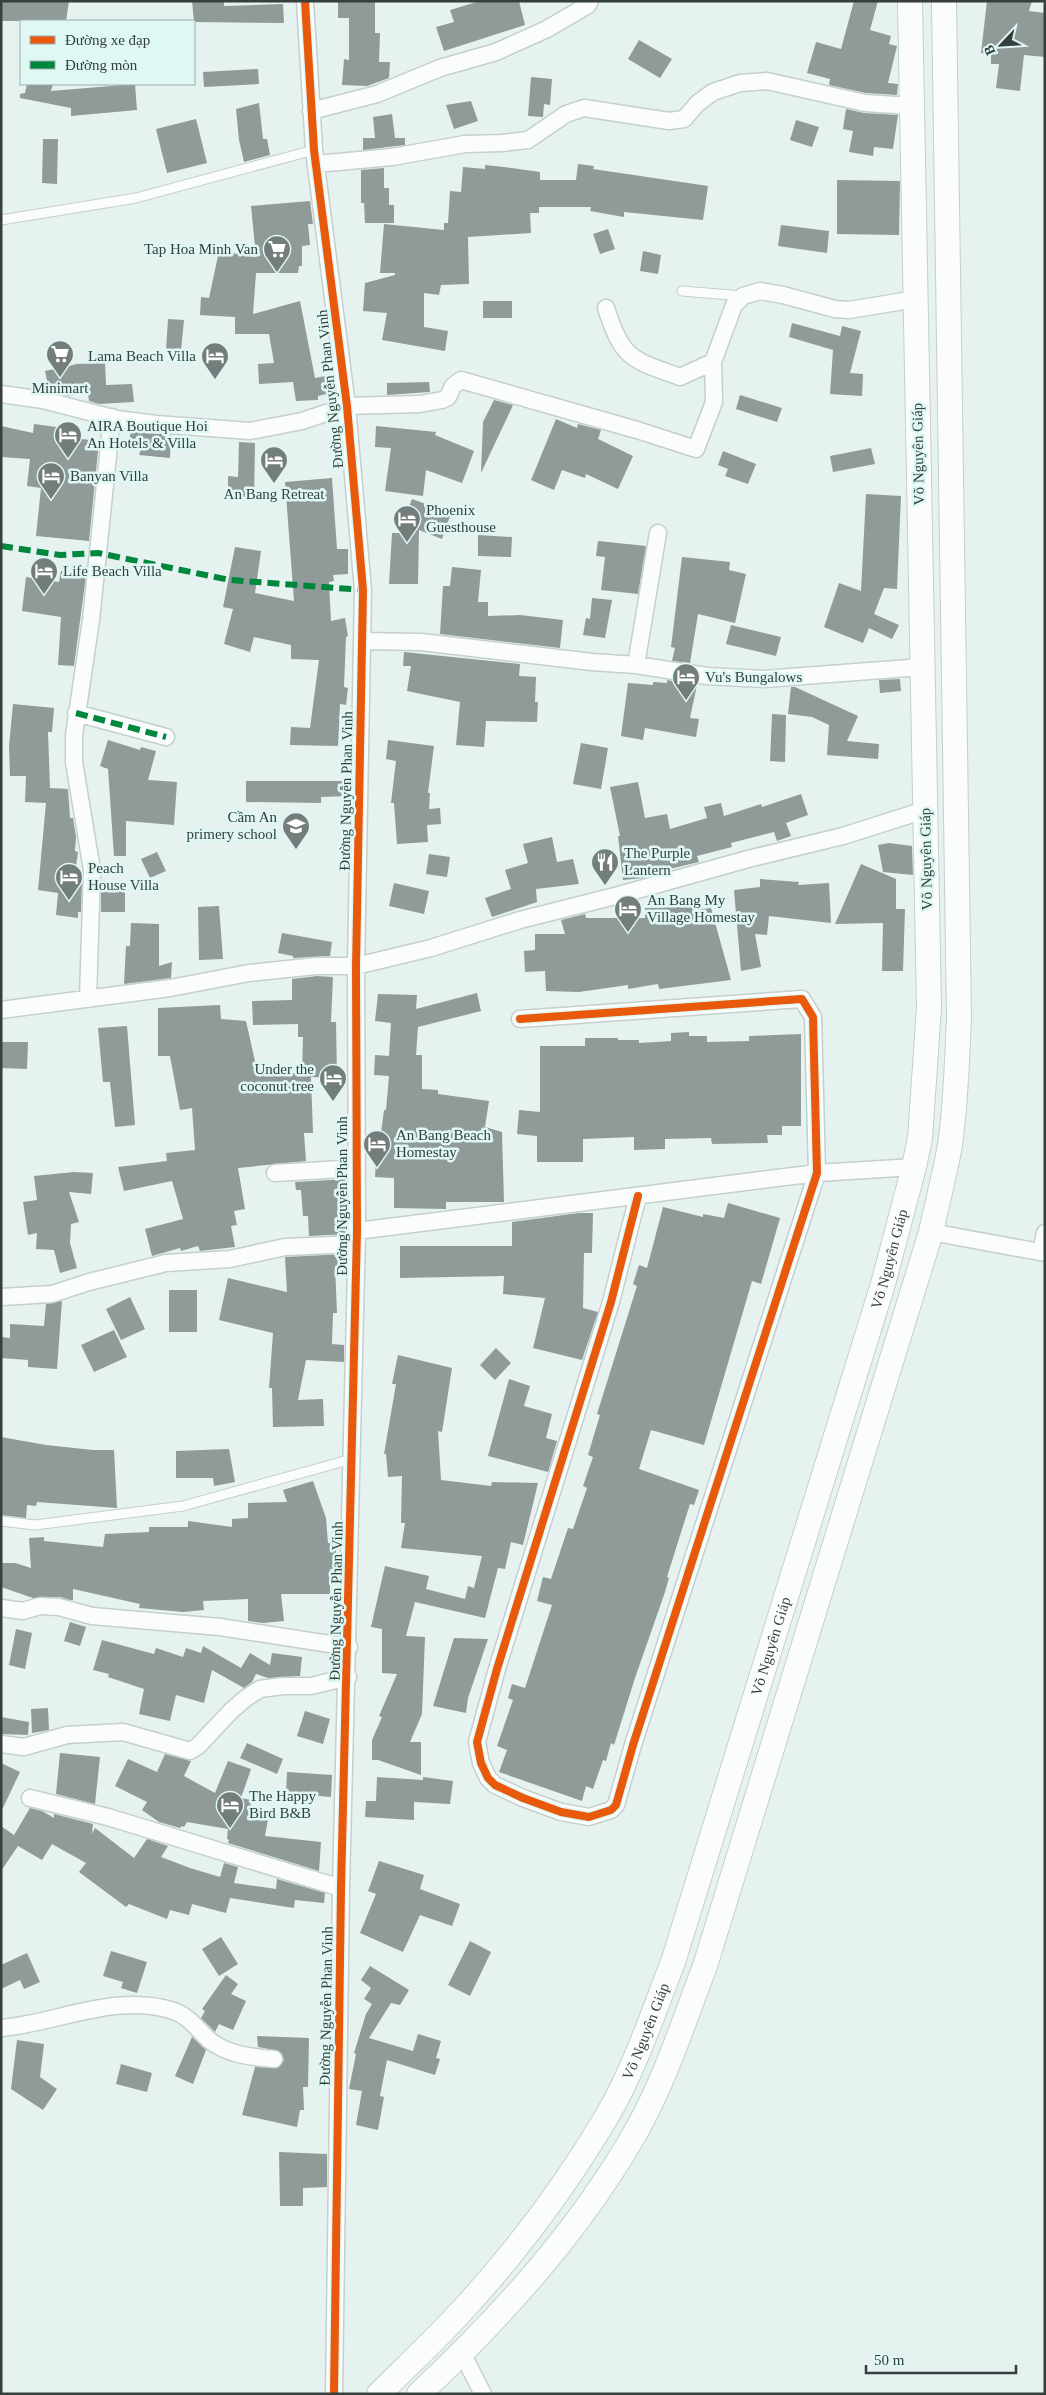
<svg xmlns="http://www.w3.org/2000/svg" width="1046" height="2395" font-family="Georgia,serif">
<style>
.building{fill:#909a99}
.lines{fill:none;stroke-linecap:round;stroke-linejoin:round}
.lane-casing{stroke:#c5cfcd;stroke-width:11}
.street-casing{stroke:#c5cfcd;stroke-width:19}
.secondary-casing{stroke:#c5cfcd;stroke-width:26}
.lane{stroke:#fbfdfd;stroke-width:9}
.street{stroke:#fbfdfd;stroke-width:16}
.secondary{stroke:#fbfdfd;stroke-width:24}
.quiet{stroke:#00873e;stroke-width:6;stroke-dasharray:12 6;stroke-linecap:butt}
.cycleway-casing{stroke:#dff8f3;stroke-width:11}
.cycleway{stroke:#e8590c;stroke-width:8}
.labels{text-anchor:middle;stroke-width:5;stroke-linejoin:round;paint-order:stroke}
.poi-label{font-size:15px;fill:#353f3d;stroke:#dff8f3;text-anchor:start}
.street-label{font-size:15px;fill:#353f3d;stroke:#dff8f3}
</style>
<rect width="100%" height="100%" fill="#e5f2f0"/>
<path class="building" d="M1 1H69L66 21H1Z
M192 1H224V6L283 4 284 23 194 22Z
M338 1 375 2V33H380L379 62H390L389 78 367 86 342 85 344 59 349 60V18H338Z
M480 1H519L525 25 444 51 436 27 454 22 450 10Z
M854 1H878L870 30 891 36 889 44 897 46 888 83 898 84 897 95 866 93 829 85 830 79 807 73 816 42 841 49Z
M987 1H1032L1029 11 1045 13V57L1024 55 1020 91 996 88 999 64H991V54L981 53Z
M639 40 672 59 660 78 628 59Z
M258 69 259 84 204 87 203 72Z
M531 77 552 79 550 105 544 104 543 117 528 116Z
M27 84H53L51 91 135 84 137 110 71 116V108L20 98V94L25 93Z
M471 101 478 121 454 129 446 105Z
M259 103 263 139H267L270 155 244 162 239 140 236 109Z
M846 109 864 113 898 115 893 149 874 147 873 156 849 152 853 131 843 129Z
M392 114 395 138H405V145L363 150V138H375L373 117Z
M196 119 207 163 167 173 156 129Z
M796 120 819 127 812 147 790 140Z
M43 139H58L57 184 42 183Z
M578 164 594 166 593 169 708 186 703 220 624 212V217L590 211 591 207H539V213H530L531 233 468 237 469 284 441 285 439 295 424 293V327L448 331 445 351 382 340 387 313 363 311 365 283 395 275V273H380L384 224 444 230V223H448L450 191 461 192 463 167 485 169V165L504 167 540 172V180H576Z
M384 168V188H389V205H394V223H365L364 203H361V170Z
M837 180 900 181 899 235 837 234Z
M310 201 313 224H308L310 245 302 246V266H299L298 273H256L253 314 300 301 315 378 331 375 334 392 318 396V400L296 401 293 382 259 384 258 364 274 363 269 334H235V317L200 315 201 297 209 298 219 251 256 257 251 206Z
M781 225 829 231 827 253 778 246Z
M608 229 615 249 600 254 593 234Z
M643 251 661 255 658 274 640 271Z
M483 301H512V318H483Z
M168 319 184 320 181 351 166 350Z
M792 323 840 336 842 326 861 331 850 373 863 374 862 396 830 394 833 350 789 337Z
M105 363 106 385 132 384 134 402 99 404 89 401 88 393 68 396 49 391 45 371 77 364Z
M429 382 430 392 387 395V383Z
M740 395 782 408 777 422 736 409Z
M494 400 513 405 481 473 483 422Z
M556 419 577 428 578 424 601 430 598 439 633 456 618 489 586 474 585 478 562 470 554 490 531 480Z
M34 424 64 428 63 437 99 441 89 541 36 536 41 488 27 486 30 459 1 457V426L33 433Z
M376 426 436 432 435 435 474 451 462 483 426 470 423 496 385 491 391 448 375 447Z
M131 431 171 435 170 458 139 455 141 449 128 446Z
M239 442 255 443 254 501 228 500V476L238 477Z
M871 448 875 464 833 472 830 456Z
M723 451 756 464 748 484 725 476 728 469 718 465Z
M332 478 337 549H348V574L333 575 334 581 329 582 331 621 345 618 348 636 346 637 344 687 348 688 346 705 340 704 338 746 290 745 291 727 310 728 319 660 291 659V645L254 637 250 652 224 644 233 609 223 607 235 547 261 551 255 593 294 601 285 482Z
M866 494 901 496 897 589 884 588 874 614 899 625 892 639 869 628 863 643 824 627 839 583 861 591Z
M412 499 451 513 442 539 419 530 418 584H389L392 533H399Z
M478 535 512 537 511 557 478 556Z
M598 541 646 546 638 594 601 590 605 557 596 556Z
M682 557 730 562 729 570 746 574 735 623 698 614 690 663 672 661 675 648 671 647Z
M452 567 481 570 478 602H488V616L520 615 563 620 560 648 440 634 443 586H450Z
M61 571 86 576 74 666 58 665 61 617 22 611 26 577 59 582Z
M592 598 612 600 605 638 583 635 586 618 590 619Z
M731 625 781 637 776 656 726 644Z
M404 652 520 664 519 676 536 677 535 702H538L537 722 486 721 484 747 456 745 460 702 407 691 411 666H403Z
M900 679 901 691 880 693 879 680Z
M667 680 697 685 690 718 699 719 696 737 645 728 643 740 621 736 628 683 653 685V682L667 683Z
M791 687H795L858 716 847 741 879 744 878 759 827 755 829 725 812 717 788 714Z
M13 704 54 708 52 732H48L50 788 68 789 70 818H73L76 837 75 851 78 852 74 880 82 881 81 912H78V918L56 915 58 893 38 890 46 803 25 802 26 776H10L9 746Z
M772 714 786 715 785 762 770 761Z
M108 740 140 750 141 747 156 751 148 780 177 782 174 825 126 821V856H114L108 769 100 766Z
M388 740 434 746 428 793H430L429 809 440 808 441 824 427 825 428 842 397 844 394 803H391L396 761 386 759Z
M581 743 608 748 601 789 573 784Z
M246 781H347L349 783V796L321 797V803L246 802Z
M638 782 645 818 667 814 670 829 707 818 704 807 721 803 724 816 761 804 762 807 801 794 808 815 786 823 791 836 777 841 774 832 731 843 732 847 697 856 699 862 644 875V878L623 880 618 836H620L610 787Z
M552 837 557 862 573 859 579 884 536 889 537 902 492 917 485 898 511 889 505 870 528 863 523 844Z
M889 843 912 846 913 875 883 872 878 845Z
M157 852 166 871 150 878 141 859Z
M429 854 450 857 447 877 426 874Z
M861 864 896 879V909H905L903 971H882L883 923 835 924Z
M760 879 799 882 798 885 829 883 831 923 769 916 767 935 755 934 761 967 741 971 734 890 760 887Z
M394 883 429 891 424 914 389 906Z
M101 890 125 891V912H101Z
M683 904 704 909 711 908 731 980 659 989 658 984 628 989V985L579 992 546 991 545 971 525 972 524 951 535 950V934H565L561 920 585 914 586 918H645V908L682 907Z
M219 906 223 959 199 960 198 907Z
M131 923 159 924V966L172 962 171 978 124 984 126 946H130Z
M282 933 332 942 330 956 293 958V956L278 953Z
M317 976 333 977 331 1022H336L337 1078 311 1077 313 1133H304L306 1161 238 1168 245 1209 234 1211 237 1225 231 1226 235 1247 200 1251 198 1246 181 1251 180 1248 152 1256 145 1229 183 1219 172 1181 124 1191 118 1167 167 1161 166 1153 195 1150 192 1108 180 1110 170 1056H158V1008L220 1005 221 1019 246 1021 257 1070 302 1074 303 1037H298V1024L253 1025 252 1001 292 1000V979Z
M477 993 481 1011 418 1027 416 1055H422V1089L438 1090V1094L489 1101 485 1127 502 1132 504 1202H446V1209L394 1208V1178L375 1177 377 1141H380L384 1110H386L389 1076 374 1075 375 1055 389 1056 391 1023 375 1021 378 994 417 995 416 1009Z
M127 1026 135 1125 115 1127 110 1082H103L98 1028Z
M689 1032V1036H707V1042L749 1041V1036L801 1034V1126H782V1135H767L768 1143 712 1144 711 1138 665 1139V1149L634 1150V1137L583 1139V1162H537V1136L517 1134 519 1110 540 1112V1046H585V1038H618V1040H639V1043L671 1041V1033Z
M1 1042H28L27 1069 1 1068Z
M74 1172 93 1173 91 1194 69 1192 79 1222 71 1224 70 1243 77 1268 60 1273 54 1250 36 1249 37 1233 28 1235 23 1202 37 1200 34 1176Z
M347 1179V1234L309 1236 308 1216H303L301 1190H296L295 1182Z
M728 1203 780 1218 761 1284 752 1281 704 1445 651 1430 639 1469 699 1490 694 1505 690 1504 667 1577 669 1578 665 1592 635 1678 614 1745 611 1743 606 1761 603 1760 593 1789 586 1786 582 1801 499 1772 507 1750 497 1746 513 1700 508 1698 512 1684 525 1688 552 1605 537 1601 543 1577 551 1579 568 1528 573 1529 587 1488 583 1486 593 1457 588 1455 600 1415 597 1414 637 1286 633 1284 639 1265 647 1268 663 1207 703 1217V1214L724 1218Z
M579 1213H593L592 1253H584L583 1308 598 1312 582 1360 533 1348 545 1298 503 1294 504 1276 400 1278V1246H512V1222Z
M346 1254V1266H335L337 1313H333L332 1344 344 1345V1362L306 1360 298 1400 323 1399 324 1426 273 1427 272 1388H269L273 1333 219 1320 228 1278 287 1292 285 1257Z
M169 1290H197V1332H169Z
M130 1297 145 1329 121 1340 106 1309Z
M62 1301 57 1369 28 1367V1360L1 1358V1337L10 1338V1324L44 1326 46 1304Z
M114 1330 127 1357 94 1372 81 1345Z
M496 1348 511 1363 495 1380 480 1365Z
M398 1355 452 1368 442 1432 438 1431 441 1480 491 1486 492 1482 538 1483 523 1545 511 1542 505 1569 498 1568 485 1618 415 1602 406 1636 425 1637 422 1714 410 1742H421V1775L378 1760H372V1740L382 1717 379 1716 397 1674 382 1673V1629L371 1627 385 1566 429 1576 426 1589 465 1599 468 1586 474 1588 482 1556 401 1548 405 1523H401L402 1476 388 1477 386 1454H384L396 1384H392Z
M509 1379 530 1386 524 1406 552 1414 546 1438 557 1441 548 1472 488 1456Z
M1 1437 46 1445 93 1450H114L117 1508 37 1502 36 1506 27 1505 26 1518 1 1515Z
M229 1449 235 1482 214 1486 213 1478H176V1451Z
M313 1481 326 1518 328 1543H336V1569H330V1594H281L284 1621 263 1623 248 1621V1599L203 1601 204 1610 183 1612 139 1608 140 1604 73 1589V1600H70L60 1597 33 1598 1 1587V1563H15L31 1568 29 1538 44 1537V1541L103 1547 105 1534 149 1532V1527H188V1521L232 1527V1519L248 1518V1503L287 1502 283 1490Z
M70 1622 86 1627 80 1646 64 1641Z
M16 1629 32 1633 25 1669 9 1665Z
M454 1638 488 1639 468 1698 466 1713 433 1706Z
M102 1640 154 1654 156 1648 183 1657 186 1648 201 1653 203 1646 241 1668 250 1653 270 1665 272 1653 302 1657 300 1676 268 1678 256 1674 252 1682 244 1688 212 1670 204 1703 176 1695 170 1721 139 1714 144 1689 108 1677 109 1674 93 1670Z
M48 1708 49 1730 32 1733 31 1709Z
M305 1711 330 1719 323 1744 297 1736Z
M1 1717 29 1722 28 1735 1 1734Z
M247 1743 283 1759 277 1774 240 1758Z
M60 1753 100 1757 95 1804 56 1794Z
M165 1754 191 1761 184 1776 215 1793 228 1761 251 1769 241 1798 251 1800 250 1811 269 1814 265 1836 321 1842 319 1871 228 1843 229 1840 227 1839 228 1829 187 1822 184 1827 182 1826 180 1828 159 1822 142 1810 147 1802 115 1786 128 1759 157 1772Z
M1 1763 20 1772 1 1812Z
M287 1772 332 1775 331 1797 286 1793Z
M377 1777 423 1780V1777L453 1781 450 1804 414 1802V1820L365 1817 366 1801H376Z
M30 1808 42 1811 54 1818V1814L93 1824 92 1834 95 1828 134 1858 147 1839 168 1846 161 1857 190 1868 220 1877 224 1863 238 1867 234 1883 276 1889 277 1879 325 1893 324 1903 295 1900 294 1908 230 1898 226 1913 192 1904 189 1915 170 1910 167 1919 129 1904 126 1907 79 1872 86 1863 52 1844 42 1860 18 1846 1 1871V1826L14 1835Z
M379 1861 424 1875 420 1889 460 1904 452 1926 420 1915 403 1952 360 1933 376 1894 368 1891Z
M221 1937 238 1964 219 1976 202 1949Z
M470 1941 491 1952 470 1996 448 1985Z
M111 1951 147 1962 137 1993 121 1988 123 1982 103 1976Z
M27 1953 40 1982 24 1989 20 1980 1 1989V1965Z
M370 1966 409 1990 400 2005 391 2003 369 2038 413 2051 418 2034 441 2041 436 2058 440 2059 435 2075 387 2060 380 2096 384 2097 378 2130 356 2125 362 2091 349 2089 356 2054 354 2053 366 2014 372 2004 364 1999 371 1988 361 1980Z
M226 1975 238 1984 231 1994 246 2001 233 2030 219 2024 215 2032 201 2018 205 2011 202 2009Z
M257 2036 309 2038 308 2087H303L304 2110H300L297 2127 242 2115 255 2067 278 2068 284 2060 279 2051 258 2047Z
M192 2037 206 2050 193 2084 175 2076Z
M17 2040 44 2044 40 2077 57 2089 43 2110 11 2089Z
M121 2064 152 2073 147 2092 116 2084Z
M279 2152 327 2154V2187L303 2188V2206H280Z"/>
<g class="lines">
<g class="lane-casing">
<path id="lane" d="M1 220 136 198 314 150
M682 291 743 296
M1 1521 35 1525 183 1506 352 1459"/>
</g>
<g class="street-casing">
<path id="street" d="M305 1 314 150 347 406 363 590 356 966 357 1231 341 1888 334 2394
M311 111 377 94 440 68 496 52 547 29 588 5 590 1
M316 164 392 157 465 144 502 143 528 140 566 114 584 108 669 121 684 119 698 103 713 92 740 83 767 81 865 103 911 106
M606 308C623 360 631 359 680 377L713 362
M1 394 43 400 117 419 156 424 250 431 302 421 347 406 420 404 442 400 448 397 453 386 461 380 637 430 696 449 714 402 713 362 734 305 743 296 760 291 783 295 835 309 849 310 916 299
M362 641 421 642 592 662 636 665 707 676 764 679 922 667
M636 665 658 533
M76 713 166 737
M88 999 92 870 74 762V735L91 620 112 417
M1 1010 170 988 249 973 316 966H356L431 948 520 920 619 895 748 859 843 836 925 810
M520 1019 802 999 813 1017 817 1173 633 1745 616 1805 611 1810 589 1817 561 1812 523 1798 495 1785 488 1778 481 1763 477 1742 497 1669 611 1302 638 1196
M275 1173 357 1168
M357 1231 817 1173 914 1167
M931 1232 1045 1253
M1041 1252 1045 1233
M1 1297 52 1294 89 1282 166 1263 230 1259 285 1247 356 1244
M1 1608 23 1611 40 1606 59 1607 92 1616 220 1627 349 1647
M1 1744 24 1747 67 1735 123 1732 190 1751 198 1746 231 1711 246 1698 260 1689 283 1686H311L348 1677
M30 1798 108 1817 341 1888
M1 2028C58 2023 117 1992 174 2011 190 2017 197 2029 209 2040 228 2055 251 2057 274 2059
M462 2353 483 2394"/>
</g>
<g class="secondary-casing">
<g id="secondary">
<path id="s1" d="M379 2394C405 2368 432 2343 457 2316 513 2256 565 2187 607 2116 635 2068 653 2013 673 1962L883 1284 914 1167 920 1138 929 1008 910 1"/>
<path d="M419 2394C503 2315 581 2229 638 2128 666 2077 684 2021 705 1966L931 1232C937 1203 945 1174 950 1145 956 1103 957 1060 959 1018L944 1"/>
</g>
</g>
<use href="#lane" class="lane"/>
<use href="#street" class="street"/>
<use href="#secondary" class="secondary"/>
<path class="quiet" d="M1 546 60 555 98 553 230 580 363 590
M76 713 166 737"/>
<g class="cycleway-casing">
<path id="cycleway" d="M305 1 314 150 347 406 363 590 356 966 357 1231 341 1888 334 2394
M520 1019 802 999 813 1017 817 1173 633 1745 616 1805 611 1810 589 1817 561 1812 523 1798 495 1785 488 1778 481 1763 477 1742 497 1669 611 1302 638 1196"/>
</g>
<use href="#cycleway" class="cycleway"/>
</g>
<defs>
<g id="supermarket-pin" transform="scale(1.4375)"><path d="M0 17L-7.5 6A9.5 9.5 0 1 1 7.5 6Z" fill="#737e7c" stroke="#dff8f3"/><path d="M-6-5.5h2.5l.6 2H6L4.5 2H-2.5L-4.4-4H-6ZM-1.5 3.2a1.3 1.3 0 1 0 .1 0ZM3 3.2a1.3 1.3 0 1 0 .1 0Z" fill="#fff"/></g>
<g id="hotel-pin" transform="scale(1.4375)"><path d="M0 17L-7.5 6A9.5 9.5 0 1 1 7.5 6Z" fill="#737e7c" stroke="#dff8f3"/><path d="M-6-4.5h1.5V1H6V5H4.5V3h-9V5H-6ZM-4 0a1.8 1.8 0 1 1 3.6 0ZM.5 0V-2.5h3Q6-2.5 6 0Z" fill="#fff"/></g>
<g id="school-pin" transform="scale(1.4375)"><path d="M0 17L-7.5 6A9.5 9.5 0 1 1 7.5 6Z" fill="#737e7c" stroke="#dff8f3"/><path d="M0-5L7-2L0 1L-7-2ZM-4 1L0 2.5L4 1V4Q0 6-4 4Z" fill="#fff"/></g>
<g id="restaurant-pin" transform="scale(1.4375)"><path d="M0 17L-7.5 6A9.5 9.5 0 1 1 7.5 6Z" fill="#737e7c" stroke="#dff8f3"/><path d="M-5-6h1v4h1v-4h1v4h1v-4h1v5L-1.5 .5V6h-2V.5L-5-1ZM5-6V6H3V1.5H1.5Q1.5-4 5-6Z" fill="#fff"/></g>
</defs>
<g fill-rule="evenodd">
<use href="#supermarket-pin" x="277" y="249"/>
<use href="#supermarket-pin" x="60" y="354"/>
<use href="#hotel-pin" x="215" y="356"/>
<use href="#hotel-pin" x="68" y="435"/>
<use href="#hotel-pin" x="274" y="460"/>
<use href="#hotel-pin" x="51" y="476"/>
<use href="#hotel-pin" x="407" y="519"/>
<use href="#hotel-pin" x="44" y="571"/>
<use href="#hotel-pin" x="686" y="677"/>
<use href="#school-pin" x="296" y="826"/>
<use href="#restaurant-pin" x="605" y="862"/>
<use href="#hotel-pin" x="69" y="877"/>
<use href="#hotel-pin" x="628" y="909"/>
<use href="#hotel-pin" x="333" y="1078"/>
<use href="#hotel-pin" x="377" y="1144"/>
<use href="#hotel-pin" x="230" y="1805"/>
</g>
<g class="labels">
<g class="poi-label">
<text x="258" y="254" text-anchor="end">Tap Hoa Minh Van</text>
<text x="196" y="361" text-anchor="end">Lama Beach Villa</text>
<text x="60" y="393" text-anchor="middle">Minimart</text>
<text x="87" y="431">AIRA Boutique Hoi<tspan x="87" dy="17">An Hotels &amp; Villa</tspan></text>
<text x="70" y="481">Banyan Villa</text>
<text x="274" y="499" text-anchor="middle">An Bang Retreat</text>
<text x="426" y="515">Phoenix<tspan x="426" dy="17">Guesthouse</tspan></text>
<text x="63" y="576">Life Beach Villa</text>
<text x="705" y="682">Vu's Bungalows</text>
<text x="277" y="822" text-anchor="end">Cầm An<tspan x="277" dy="17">primery school</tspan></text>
<text x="624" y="858">The Purple<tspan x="624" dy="17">Lantern</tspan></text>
<text x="88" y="873">Peach<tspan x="88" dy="17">House Villa</tspan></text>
<text x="647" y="905">An Bang My<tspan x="647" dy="17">Village Homestay</tspan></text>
<text x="314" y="1074" text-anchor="end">Under the<tspan x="314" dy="17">coconut tree</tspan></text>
<text x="396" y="1140">An Bang Beach<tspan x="396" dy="17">Homestay</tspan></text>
<text x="249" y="1801">The Happy<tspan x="249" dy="17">Bird B&amp;B</tspan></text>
</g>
<g class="street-label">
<text transform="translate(330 389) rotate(-96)" y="5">Đường Nguyễn Phan Vinh</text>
<text transform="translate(918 454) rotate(-91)" y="5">Võ Nguyên Giáp</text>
<text transform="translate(346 791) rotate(-89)" y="5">Đường Nguyễn Phan Vinh</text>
<text transform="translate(926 859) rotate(-91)" y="5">Võ Nguyên Giáp</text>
<text transform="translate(342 1196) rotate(-90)" y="5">Đường Nguyễn Phan Vinh</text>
<text dy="5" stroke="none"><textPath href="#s1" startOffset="1264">Võ Nguyên Giáp</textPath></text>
<text transform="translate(336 1601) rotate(-89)" y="5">Đường Nguyễn Phan Vinh</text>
<text dy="5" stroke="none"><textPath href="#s1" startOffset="859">Võ Nguyên Giáp</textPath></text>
<text transform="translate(326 2006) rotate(-89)" y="5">Đường Nguyễn Phan Vinh</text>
<text dy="5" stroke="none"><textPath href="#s1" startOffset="454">Võ Nguyên Giáp</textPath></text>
</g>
</g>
<rect width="1046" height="2395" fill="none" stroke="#353f3d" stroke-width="5"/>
<rect x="20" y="20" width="175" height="65" fill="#dff8f3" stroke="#9baeaa"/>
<rect x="30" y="36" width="25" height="8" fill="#e8590c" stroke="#9baeaa"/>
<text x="65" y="45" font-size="15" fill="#353f3d">Đường xe đạp</text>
<rect x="30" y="61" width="25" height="8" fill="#00873e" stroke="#9baeaa"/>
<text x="65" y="70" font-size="15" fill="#353f3d">Đường mòn</text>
<g transform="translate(1001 45) rotate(245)" stroke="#dff8f3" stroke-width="4" paint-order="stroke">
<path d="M0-4L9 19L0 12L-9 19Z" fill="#353f3d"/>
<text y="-8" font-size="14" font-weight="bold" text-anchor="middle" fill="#353f3d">B</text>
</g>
<path d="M866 2365v8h150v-8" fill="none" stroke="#353f3d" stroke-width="2.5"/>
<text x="874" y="2365" font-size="15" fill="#353f3d" stroke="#dff8f3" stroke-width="4" paint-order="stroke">50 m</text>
</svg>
